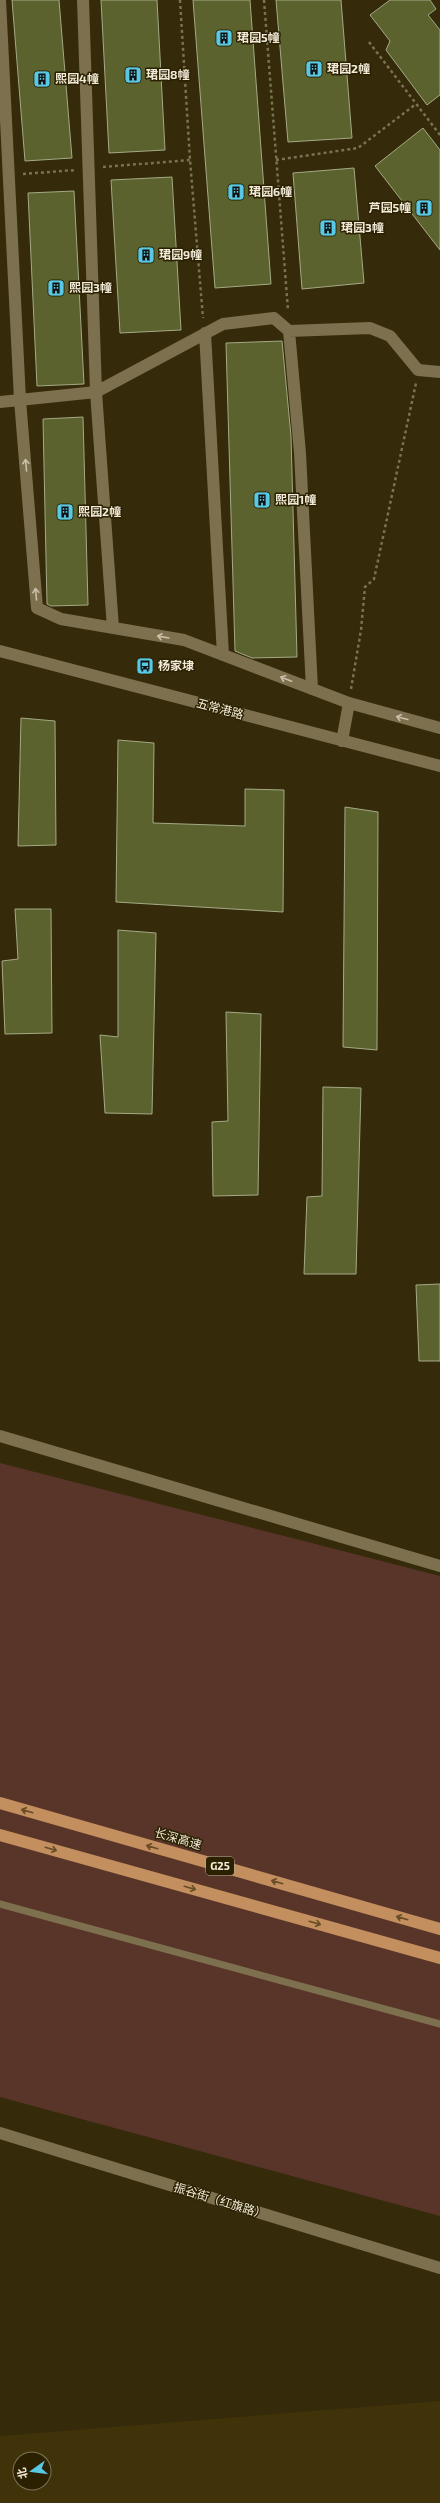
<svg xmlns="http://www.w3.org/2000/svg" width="440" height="2503" font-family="'Exo 2','Noto Sans SC',sans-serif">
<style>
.built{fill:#403309;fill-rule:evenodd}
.green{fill:#593529}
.building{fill:#5c622e;stroke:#a4aa86}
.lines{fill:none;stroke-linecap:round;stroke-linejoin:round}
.path{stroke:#7a7156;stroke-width:2.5;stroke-dasharray:3 3;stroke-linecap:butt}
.service{stroke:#7d704f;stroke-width:7}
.minor{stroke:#7d704f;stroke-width:12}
.tertiary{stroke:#7d704f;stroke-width:12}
.motorway{stroke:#c38f5e;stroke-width:12}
.oneway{stroke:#c9c0a9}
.oneway2{stroke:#684d26}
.labels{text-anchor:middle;stroke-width:3;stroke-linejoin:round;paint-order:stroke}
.shield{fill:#2b2101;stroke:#b6ae98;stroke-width:1}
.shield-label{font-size:11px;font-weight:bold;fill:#f2ebd9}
.poi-label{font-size:12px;font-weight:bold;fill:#f2ebd9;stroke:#2b2101;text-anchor:start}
.street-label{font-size:12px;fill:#f2ebd9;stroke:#2b2101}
</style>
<rect width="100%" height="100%" fill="#352a0a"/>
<path class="built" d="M440 2401V2503H0V2436ZM20 2459H44V2483H20Z"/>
<path class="green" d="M0 1463 440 1576V2216L0 2097Z"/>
<path class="building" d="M12 0H59L72 158 25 161Z
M101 0H157L165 150 109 153Z
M193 0H250L271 284 215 288Z
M276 0H341L352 138 288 142Z
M390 0H430L436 9 428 15 440 30V95L427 105 386 50 390 41 370 15Z
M423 128 440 150V250L375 166Z
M354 168 364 283 302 289 293 173Z
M172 177 181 330 120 333 111 180Z
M74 191 84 384 37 386 28 193Z
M282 341 291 436 297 657 252 658 235 651 226 343Z
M83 417 88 605 51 606 47 604 43 419Z
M21 718 55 721 56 845 18 846Z
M118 740 154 743 153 823 245 826V789L284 790 283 912 116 902Z
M345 807 378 812 377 1050 343 1047Z
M15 909H51L52 1033 5 1034 2 961 18 959Z
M118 930 156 933 152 1114 105 1113 100 1035 118 1037Z
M226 1012 261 1014 258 1195 213 1196 212 1122 228 1121Z
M323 1087 361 1088 356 1274H304L307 1197 322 1196Z
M440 1284V1361H419L416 1285Z"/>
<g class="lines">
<path class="path" d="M180 0 190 160 203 318
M264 0 288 310
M369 42 440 135
M276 160 358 148 416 104
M103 167 190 160
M23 174 76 170
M351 689 361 630 365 587 374 579 416 383"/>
<path class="service" d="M0 1904 440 2024"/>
<path class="minor" d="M0 0 20 400 37 608 61 619 184 640 349 703 440 728
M83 0 96 392 113 628
M289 331 300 453 312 689
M205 333 223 655
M0 402 96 392 223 324 274 318 289 331 370 328 390 336 418 370 440 372
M342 741 349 703
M0 1436 440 1566
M0 2133 440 2268"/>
<path class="tertiary" d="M0 651 440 766"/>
<path class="motorway" d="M0 1803 440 1929
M0 1835 440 1958"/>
</g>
<defs><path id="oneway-shaft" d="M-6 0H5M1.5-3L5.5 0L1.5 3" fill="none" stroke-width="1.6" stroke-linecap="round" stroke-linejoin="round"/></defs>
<g class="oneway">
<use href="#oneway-shaft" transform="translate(26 465) rotate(-95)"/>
<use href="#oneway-shaft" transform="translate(36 594) rotate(-95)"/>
<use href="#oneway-shaft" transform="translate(163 637) rotate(-170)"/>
<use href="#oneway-shaft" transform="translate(286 679) rotate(-159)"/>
<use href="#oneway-shaft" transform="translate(402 718) rotate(-165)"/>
</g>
<g class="oneway2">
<use href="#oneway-shaft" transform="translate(27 1811) rotate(-164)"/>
<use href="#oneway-shaft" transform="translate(152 1847) rotate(-164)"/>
<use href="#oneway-shaft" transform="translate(51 1849) rotate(16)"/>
<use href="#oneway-shaft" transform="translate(277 1882) rotate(-164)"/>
<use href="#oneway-shaft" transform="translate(190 1888) rotate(16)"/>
<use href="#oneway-shaft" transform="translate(402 1918) rotate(-164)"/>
<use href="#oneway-shaft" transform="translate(315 1923) rotate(16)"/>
</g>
<defs>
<g id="building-square" transform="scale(0.9)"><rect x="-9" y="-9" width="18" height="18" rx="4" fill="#59c8e5" stroke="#2b2101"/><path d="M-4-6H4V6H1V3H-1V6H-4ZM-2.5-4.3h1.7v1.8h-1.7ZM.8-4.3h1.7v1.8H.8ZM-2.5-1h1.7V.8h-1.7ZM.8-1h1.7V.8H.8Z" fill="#111"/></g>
<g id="bus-square" transform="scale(0.9)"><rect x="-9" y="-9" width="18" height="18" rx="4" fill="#59c8e5" stroke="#2b2101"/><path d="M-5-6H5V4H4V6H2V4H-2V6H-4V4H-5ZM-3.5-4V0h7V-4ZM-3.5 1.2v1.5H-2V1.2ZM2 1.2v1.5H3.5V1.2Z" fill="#111"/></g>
</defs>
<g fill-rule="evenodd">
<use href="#building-square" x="224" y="38"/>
<use href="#building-square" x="314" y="69"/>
<use href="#building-square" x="133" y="75"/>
<use href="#building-square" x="42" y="79"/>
<use href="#building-square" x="236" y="192"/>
<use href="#building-square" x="424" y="208"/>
<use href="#building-square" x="328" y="228"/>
<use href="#building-square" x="146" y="255"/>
<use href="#building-square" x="56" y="288"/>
<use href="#building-square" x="262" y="500"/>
<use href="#building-square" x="65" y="512"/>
<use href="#bus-square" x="145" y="666"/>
</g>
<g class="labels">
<rect class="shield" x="206" y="1857" width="28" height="18" rx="3"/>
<g class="shield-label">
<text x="220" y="1870">G25</text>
</g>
<g class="poi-label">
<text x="237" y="42">珺园5幢</text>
<text x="327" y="73">珺园2幢</text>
<text x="146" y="79">珺园8幢</text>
<text x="55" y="83">熙园4幢</text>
<text x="249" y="196">珺园6幢</text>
<text x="411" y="212" text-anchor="end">芦园5幢</text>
<text x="341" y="232">珺园3幢</text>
<text x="159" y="259">珺园9幢</text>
<text x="69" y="292">熙园3幢</text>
<text x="275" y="504">熙园1幢</text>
<text x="78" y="516">熙园2幢</text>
<text x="158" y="670">杨家埭</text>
</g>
<g class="street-label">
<text transform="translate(220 709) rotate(15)" y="4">五常港路</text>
<text transform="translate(178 1839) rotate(16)" y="4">长深高速</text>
<text transform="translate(220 2201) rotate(17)" y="4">振谷街（红旗路）</text>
</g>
</g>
<g transform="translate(32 2471) rotate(256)"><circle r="19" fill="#2b2101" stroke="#7b7257"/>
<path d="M0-3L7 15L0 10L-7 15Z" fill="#59c8e5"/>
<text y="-6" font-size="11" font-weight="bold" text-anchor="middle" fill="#f2ebd9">北</text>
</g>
</svg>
